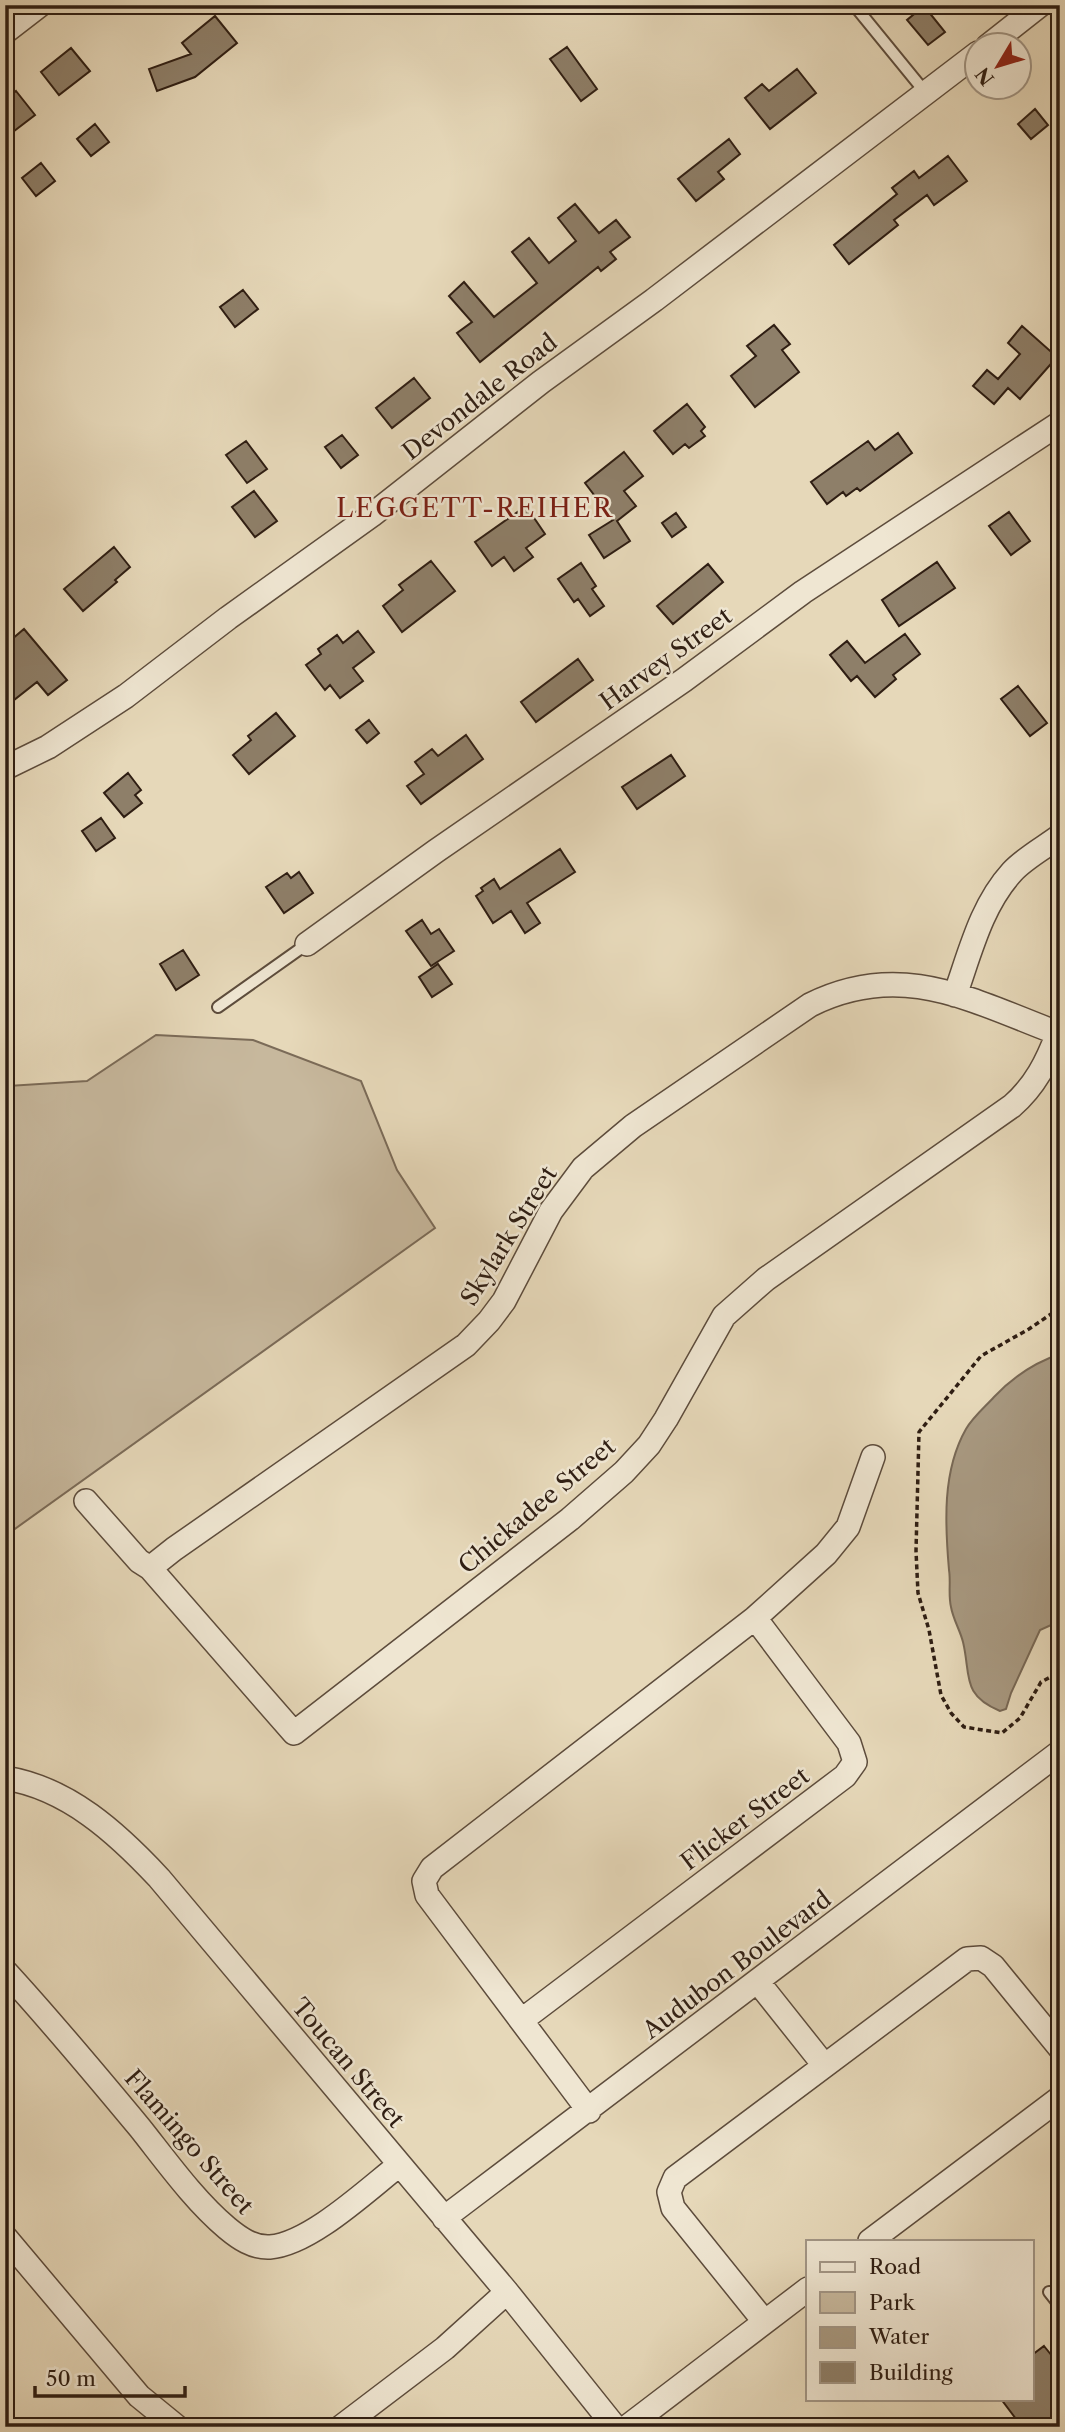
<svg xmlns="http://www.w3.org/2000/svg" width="1065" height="2432" font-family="'Libre Caslon Text',serif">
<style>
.green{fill:#c7b89d;stroke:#7b6b58;stroke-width:2}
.water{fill:#a89981;stroke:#786855;stroke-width:2}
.building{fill:#8e7f69;stroke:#2f1e13;stroke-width:2}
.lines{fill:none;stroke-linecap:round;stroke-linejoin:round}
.lane-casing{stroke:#5d4c3c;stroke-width:14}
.street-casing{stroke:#5d4c3c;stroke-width:26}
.path{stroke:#2f1e13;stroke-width:3.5;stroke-dasharray:5 3.5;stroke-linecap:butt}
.lane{stroke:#efe6d2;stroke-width:10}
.street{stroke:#efe6d2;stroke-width:23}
.labels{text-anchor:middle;stroke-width:5;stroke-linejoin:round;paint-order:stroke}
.street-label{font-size:24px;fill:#2f1e13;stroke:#efe6d2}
.neighbourhood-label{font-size:26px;letter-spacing:2px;fill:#7a1f14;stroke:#efe6d2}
</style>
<rect width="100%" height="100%" fill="#e6d8b9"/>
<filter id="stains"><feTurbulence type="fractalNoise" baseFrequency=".00286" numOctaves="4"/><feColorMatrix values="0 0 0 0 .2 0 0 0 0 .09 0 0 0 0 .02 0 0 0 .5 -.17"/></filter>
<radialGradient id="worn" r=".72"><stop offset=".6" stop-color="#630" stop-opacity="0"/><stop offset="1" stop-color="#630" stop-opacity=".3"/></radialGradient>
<path class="green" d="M156 1035 253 1040 361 1081 397 1170 435 1228 5 1536V1082L8 1086 87 1081Z"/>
<path class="water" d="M1060 1354V1621L1040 1630 1011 1693 1006 1709 1000 1711C961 1695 971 1675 963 1642 960 1630 953 1619 951 1607 948 1594 951 1582 949 1570 945 1524 942 1471 966 1429 973 1417 985 1407 994 1397 1013 1377 1033 1363 1060 1354Z"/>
<path class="building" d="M924 6 945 32 928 45 907 20Z
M215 16 237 43 195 77 157 91 149 69 191 54 182 43Z
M567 47 597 89 581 101 550 59Z
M71 48 90 71 59 95 41 72Z
M797 69 816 93 770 129 745 98 762 84 769 91Z
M16 91 35 115 5 138V100Z
M1035 109 1048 125 1031 139 1018 124Z
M95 124 109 142 91 156 77 139Z
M729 139 740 154 718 172 724 179 696 201 678 179Z
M948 156 967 181 934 205 927 195 894 220 898 225 849 264 834 245 897 194 892 188 914 171 919 178Z
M41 163 55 181 36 196 22 178Z
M575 204 599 233 616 220 630 237 610 252 616 259 601 271 598 267 480 362 457 333 472 322 449 296 464 282 494 317 537 283 512 252 529 238 549 263 576 241 558 218Z
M243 290 258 309 235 327 220 307Z
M774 325 790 344 782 350 799 372 755 407 731 376 756 356 747 346Z
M1022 326 1057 357 1020 399 1008 388 994 404 973 386 987 370 998 379 1020 354 1008 343Z
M414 378 430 398 392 428 376 408Z
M687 404 705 427 701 431 705 436 689 448 685 444 673 454 654 431Z
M898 433 912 453 860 491 857 488 846 496 843 492 827 504 811 482 868 441 875 450Z
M342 435 358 455 341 468 325 447Z
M246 441 267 469 247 483 226 455Z
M624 452 643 476 624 491 636 506 617 521 630 541 604 558 589 535 613 520 585 483Z
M254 491 277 521 255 537 232 507Z
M526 506 545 534 526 548 533 557 514 571 504 557 492 566 475 542Z
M1009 512 1030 541 1011 555 989 526Z
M676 513 686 527 672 537 662 523Z
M114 547 130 567 115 580 117 582 83 611 64 589Z
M431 561 455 591 402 632 383 606 403 590 399 585Z
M937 562 955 588 899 626 882 600Z
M581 563 596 586 592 589 604 606 590 616 578 599 574 602 558 579Z
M708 564 723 582 673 624 657 606Z
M24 629 67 680 48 695 37 682 14 700 5 689V645Z
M358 631 374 652 353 668 363 681 340 698 330 685 325 690 306 665 321 654 318 649 337 635 343 643Z
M905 634 920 654 893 675 896 679 875 697 857 676 851 681 830 655 847 641 865 663Z
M578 659 593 680 536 722 521 702Z
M1018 686 1047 723 1030 736 1001 699Z
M276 713 295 736 249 774 233 755 251 740 248 736Z
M369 720 379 733 367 743 356 730Z
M466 735 483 759 421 804 407 786 424 774 415 762 432 749 438 756Z
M671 755 685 776 637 809 622 787Z
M128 773 141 790 135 795 142 803 124 817 104 793Z
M101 818 115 838 96 851 82 831Z
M560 849 575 872 527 903 540 923 525 933 511 911 493 923 476 896 483 891 481 888 494 879 500 889Z
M299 872 313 893 284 913 266 887 287 873 291 878Z
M422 920 431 934 439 929 454 951 431 966 406 931Z
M183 950 199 975 176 990 160 964Z
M438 964 452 984 432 997 419 977Z
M1044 2346 1060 2366V2427H1022L1001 2399H1032V2355Z"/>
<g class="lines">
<g class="lane-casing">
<path id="lane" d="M854 5 925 92
M218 1007 307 944
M1049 2292 1060 2306"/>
</g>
<g class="street-casing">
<path id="street" d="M5 32 40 5
M988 46 1040 5
M5 768 48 747 126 696 228 618 372 515 541 382 654 300 978 53
M307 944 436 851 684 680 803 592 1060 423
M955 995C970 953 981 906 1012 872 1025 858 1044 848 1060 836
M86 1501 139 1561 150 1568 294 1733 570 1519 624 1472 649 1445 666 1419 724 1316 766 1279 1012 1106C1035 1086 1047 1062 1058 1033
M150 1568 174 1549 466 1345 489 1321 504 1301 551 1211 583 1168 633 1126 810 1005C902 959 972 1001 1060 1034
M5 1778C68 1788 117 1833 159 1878L507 2292 615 2427
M5 1971C52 2022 96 2075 140 2128 167 2162 194 2200 227 2228 239 2238 253 2248 270 2247 310 2244 367 2190 399 2165
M758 1982 824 2065
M522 2020 845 1776 855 1762 849 1743 755 1618
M589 2111 427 1895 424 1881 432 1868 755 1618 826 1554 848 1527 873 1457
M444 2218 1060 1752
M5 2237 139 2396 177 2427
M870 2241 1060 2098
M764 2321 673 2208 669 2192 675 2178 967 1959 981 1958 993 1966 1060 2048
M341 2427 445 2348 507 2292
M627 2427 808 2289"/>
</g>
<path class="path" d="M1060 1308 1029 1329 981 1356 919 1432 916 1551 918 1593 929 1630 941 1695 951 1713 964 1727 1002 1733 1020 1718 1041 1682 1060 1672"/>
<use href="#lane" class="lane"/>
<use href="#street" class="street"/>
</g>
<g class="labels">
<g class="street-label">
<text transform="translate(480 397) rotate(-38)" y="8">Devondale Road</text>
<text transform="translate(666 659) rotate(-36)" y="8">Harvey Street</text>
<text transform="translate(509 1236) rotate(-58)" y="8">Skylark Street</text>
<text transform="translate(537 1506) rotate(-40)" y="8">Chickadee Street</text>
<text transform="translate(745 1819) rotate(-37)" y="8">Flicker Street</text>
<text transform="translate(737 1965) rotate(-37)" y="8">Audubon Boulevard</text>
<text transform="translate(348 2063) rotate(50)" y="8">Toucan Street</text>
<text transform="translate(189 2142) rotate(49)" y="8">Flamingo Street</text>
</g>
<g class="neighbourhood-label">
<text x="475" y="517">LEGGETT-REIHER</text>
</g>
</g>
<rect width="1065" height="2432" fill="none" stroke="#e6d8b9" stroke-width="28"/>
<rect x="7" y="7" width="1051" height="2418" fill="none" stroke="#2f1e13" stroke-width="3.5"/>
<rect x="14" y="14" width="1037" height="2404" fill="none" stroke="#2f1e13" stroke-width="2"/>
<rect x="806" y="2240" width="228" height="161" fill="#efe6d2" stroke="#a29686" stroke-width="2"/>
<rect x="820" y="2262" width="35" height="10" fill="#efe6d2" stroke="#a29686" stroke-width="2"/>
<text x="869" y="2274" font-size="21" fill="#2f1e13">Road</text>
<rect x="820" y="2292" width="35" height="21" fill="#c7b89d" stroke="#a29686" stroke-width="2"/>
<text x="869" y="2310" font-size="21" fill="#2f1e13">Park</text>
<rect x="820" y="2327" width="35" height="21" fill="#a89981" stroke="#a29686" stroke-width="2"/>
<text x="869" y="2344" font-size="21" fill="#2f1e13">Water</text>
<rect x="820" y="2362" width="35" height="21" fill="#8e7f69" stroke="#a29686" stroke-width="2"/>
<text x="869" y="2380" font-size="21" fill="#2f1e13">Building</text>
<g transform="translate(998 66) rotate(232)"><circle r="33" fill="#efe6d2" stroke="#a29686" stroke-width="2"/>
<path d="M0-5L12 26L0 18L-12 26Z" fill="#8f2418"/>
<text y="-10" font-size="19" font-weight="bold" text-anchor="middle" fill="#2f1e13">N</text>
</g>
<path d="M35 2386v10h150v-10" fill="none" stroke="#2f1e13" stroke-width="3.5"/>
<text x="46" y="2386" font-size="21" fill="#2f1e13" stroke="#efe6d2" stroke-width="5" paint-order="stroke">50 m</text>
<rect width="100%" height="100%" filter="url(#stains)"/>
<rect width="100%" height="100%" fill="url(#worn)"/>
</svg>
